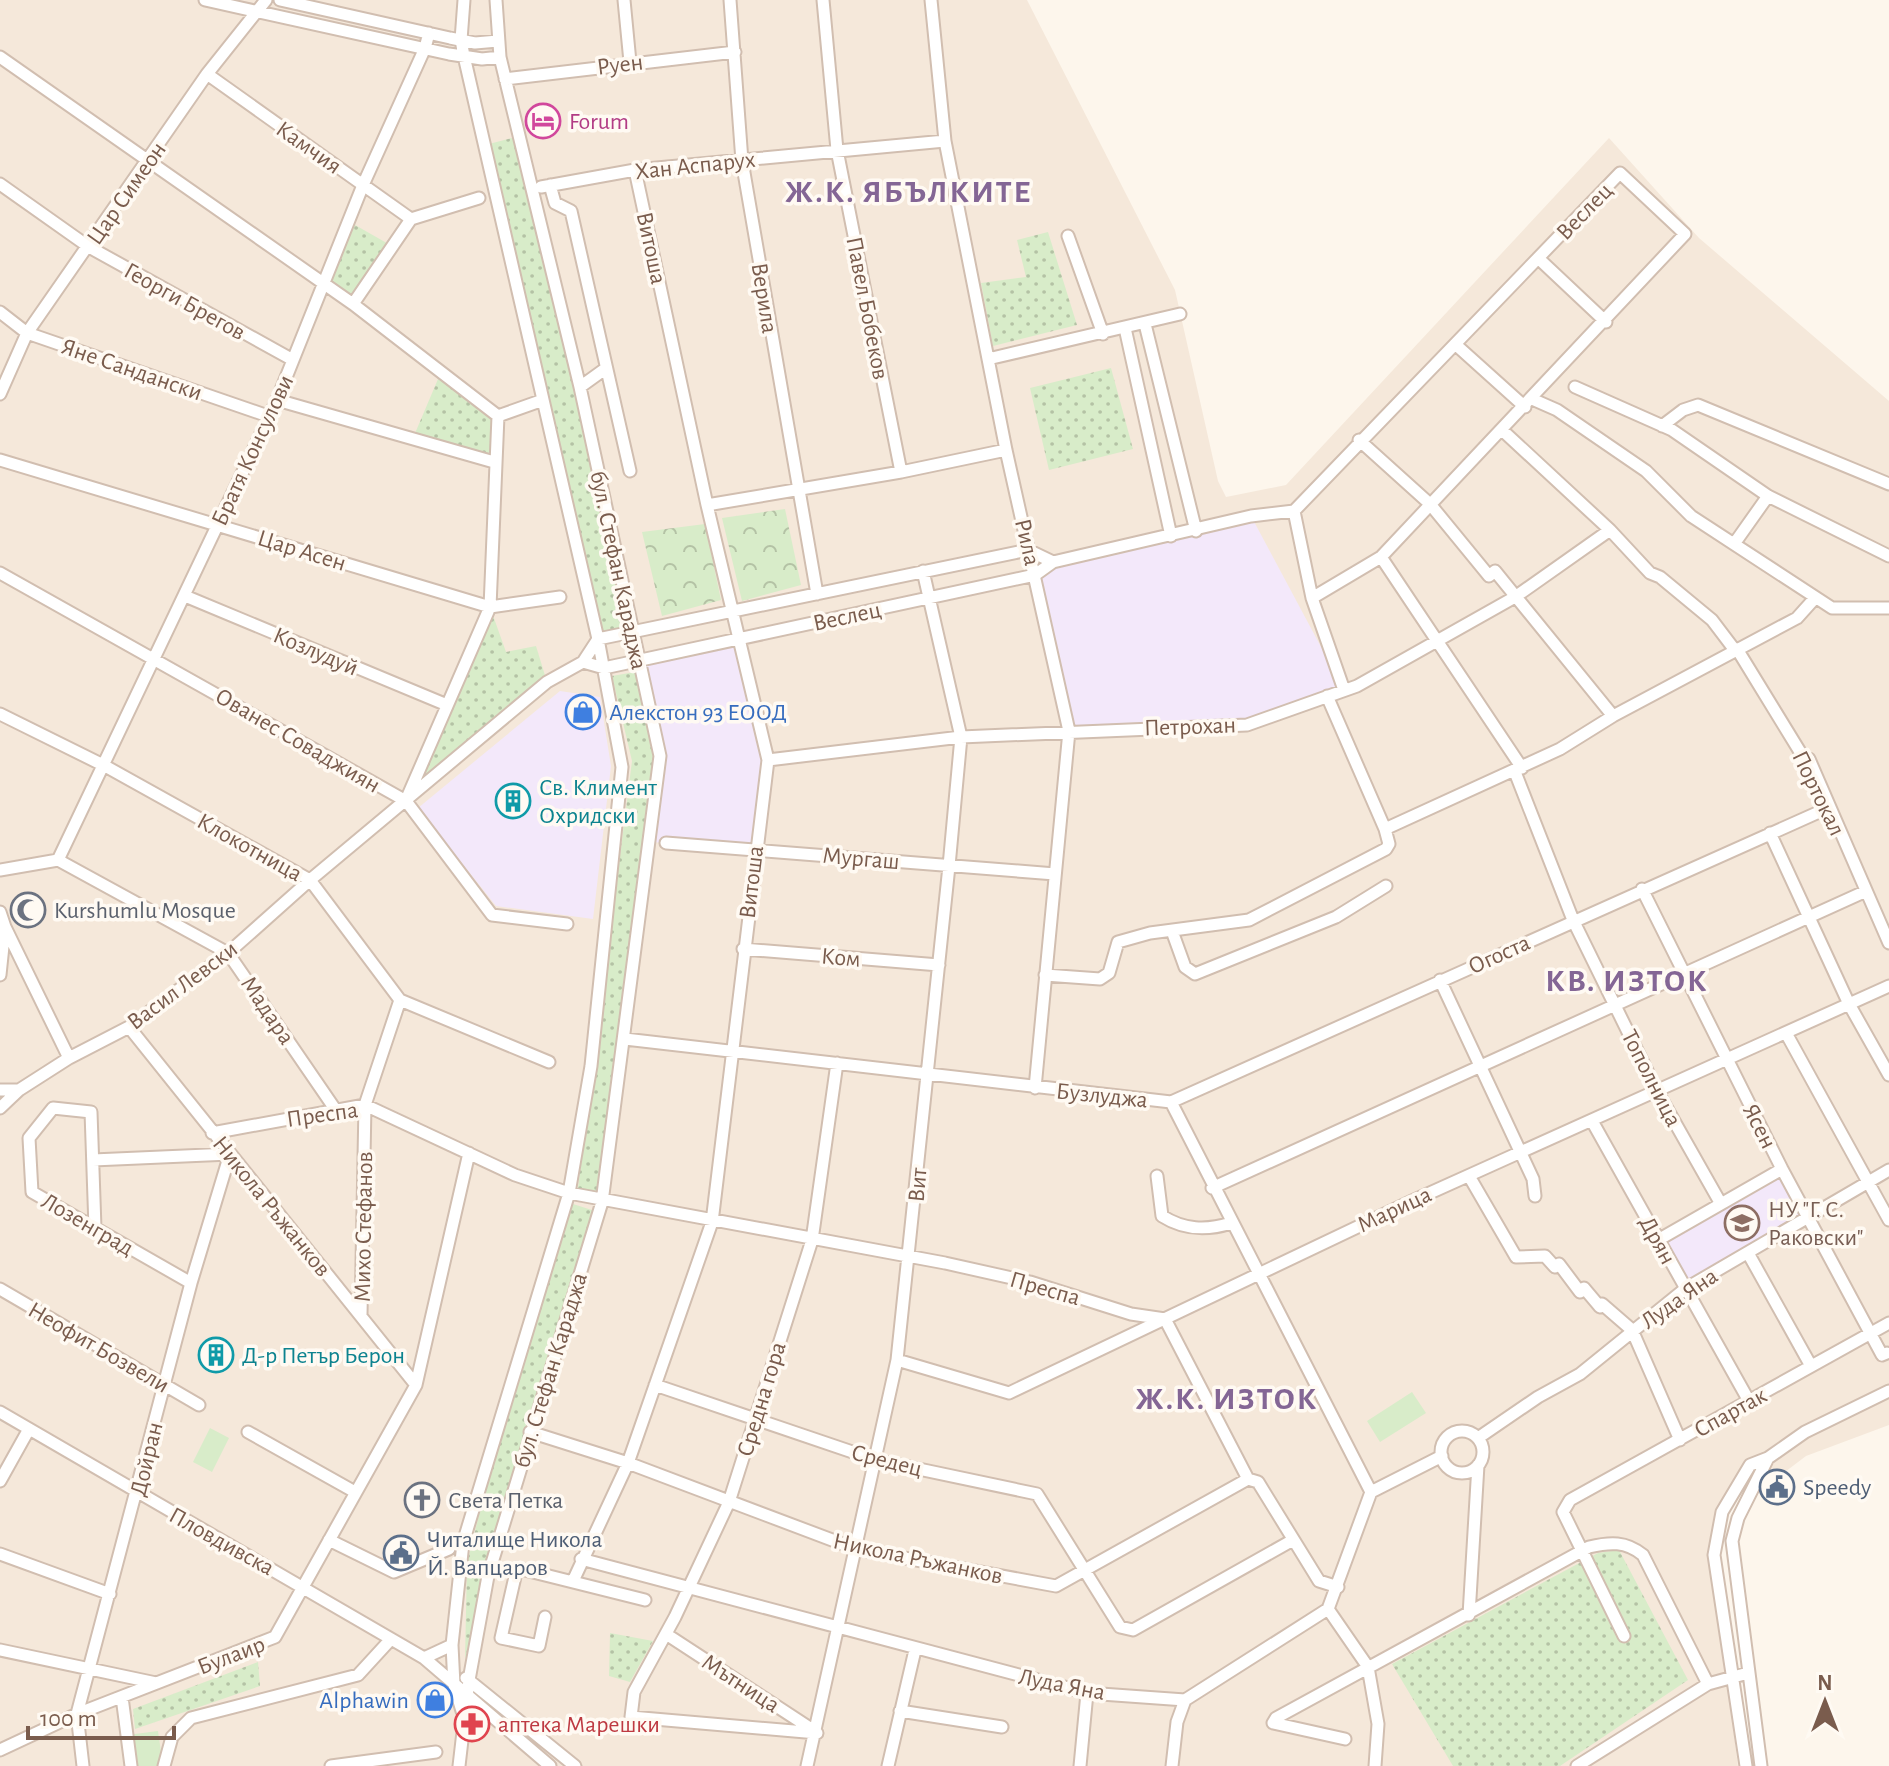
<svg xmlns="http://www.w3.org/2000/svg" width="1889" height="1766" font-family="'Alegreya Sans',sans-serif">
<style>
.residential{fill:#f5e8da}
.education{fill:#f3e8fa}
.grass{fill:url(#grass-dots)}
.forest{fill:url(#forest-crowns)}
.garden{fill:#d8ecc9}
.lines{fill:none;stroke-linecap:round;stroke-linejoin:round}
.minor-casing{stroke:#d1beb0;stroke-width:15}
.minor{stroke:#fff;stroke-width:11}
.labels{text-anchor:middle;stroke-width:7;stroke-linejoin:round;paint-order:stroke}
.street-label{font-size:24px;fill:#7a5c4d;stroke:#fffaf3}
.hotel-label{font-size:24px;fill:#b23c85;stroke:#fffaf3;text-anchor:start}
.shop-label{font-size:24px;fill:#366cbe;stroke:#fffaf3;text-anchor:start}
.culture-label{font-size:24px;fill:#0d838f;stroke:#fffaf3;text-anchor:start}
.worship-label{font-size:24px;fill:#5b616d;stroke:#fffaf3;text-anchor:start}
.education-label{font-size:24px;fill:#785e54;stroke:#fffaf3;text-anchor:start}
.service-label{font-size:24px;fill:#4e5e75;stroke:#fffaf3;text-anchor:start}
.health-label{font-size:24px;fill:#be3a42;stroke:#fffaf3;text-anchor:start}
.district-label{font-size:32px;font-weight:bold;letter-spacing:2px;fill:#846695;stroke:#fffaf3}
</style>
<defs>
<pattern id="grass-dots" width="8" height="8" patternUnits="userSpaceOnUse" patternTransform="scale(2)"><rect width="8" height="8" fill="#d8ecc9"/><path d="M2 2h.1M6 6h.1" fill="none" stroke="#b4c2a5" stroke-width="1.8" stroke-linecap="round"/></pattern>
<pattern id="forest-crowns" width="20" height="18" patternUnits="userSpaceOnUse" patternTransform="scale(2)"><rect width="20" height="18" fill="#d8ecc9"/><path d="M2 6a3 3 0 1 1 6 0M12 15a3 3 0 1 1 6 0" fill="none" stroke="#b4c2a5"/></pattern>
</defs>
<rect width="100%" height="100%" fill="#fdf6ec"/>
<path class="residential" d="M0 0H1027L1175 290 1218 481 1226 497 1286 485 1609 138 1699 238 1889 401V1425L1806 1456 1768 1485 1746 1464 1714 1519 1712 1562 1738 1766H0Z"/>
<path class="education" d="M1251 516 1344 690 1247 725 1069 731 1035 575 1133 540Z
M739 639 768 760 755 849 651 842 660 756 638 660Z
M560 691 600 697 611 766 593 919 496 906 418 808Z
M1777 1174 1801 1216 1688 1282 1663 1241Z"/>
<path class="grass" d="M519 136 632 633 598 639 485 145Z
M348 221 392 246 353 304 323 284Z
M1048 232 1077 325 993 346 981 283 1026 277 1017 240Z
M1111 368 1133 449 1049 470 1030 388Z
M441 372 498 416 494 462 413 438Z
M490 607 506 652 536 646 547 682 406 801Z
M635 672 654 760 599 1193 578 1188 632 761 612 676Z
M573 1204 595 1211 486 1567 465 1659 467 1564 487 1482Z
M1619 1550 1688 1680 1560 1766H1453L1392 1664 1598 1553Z
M610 1633 653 1641 630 1682 609 1676Z
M258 1662 260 1686 135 1729 133 1709Z"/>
<path class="forest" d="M785 509 801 585 742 601 722 518Z
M705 524 721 600 662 616 642 532Z"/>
<path class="garden" d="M1412 1392 1426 1413 1380 1442 1367 1421Z
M210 1428 229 1438 212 1472 193 1462Z
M158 1731 163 1766H131L127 1735Z"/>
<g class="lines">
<g class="minor-casing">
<path id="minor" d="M205 0 449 54 482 59 500 57
M280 0 450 38 475 43 498 41
M624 0 630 62
M730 0 742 161 817 594
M823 0 837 150 901 472
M931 0 945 141 1006 450 1069 731 1035 1088
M0 57 353 304 498 416 543 400
M207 74 411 219
M505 79 735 52
M0 184 89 247 293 360
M550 185 555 203 571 211 630 471
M541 187 635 170 945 141
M1068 236 1103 334
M1538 258 1606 322
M353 304 411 219 479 198
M0 312 27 333 268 416
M1145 324 1196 531
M1125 328 1171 536
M1455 344 1525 407
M988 359 1180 314
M580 387 605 369
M1575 387 1672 430 1768 496 1889 556
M0 394 27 333 207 74 266 0
M1532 399 1557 410 1646 471 1691 516 1832 608H1889
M277 400 494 462
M1662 426 1683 410 1698 405 1889 484
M1502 430 1610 530 1650 573 1660 577 1712 620 1734 649
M1359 440 1430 504 1489 576 1495 571 1613 716
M0 460 490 607 560 597
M707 505 901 472 1006 450
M1294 511 1312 598 1344 690
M1734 544 1768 496
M1381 557 1522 768
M0 573 406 801 492 915 567 924
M185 596 447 705
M1737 649 1805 760 1809 759 1889 943
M583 662 604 668 1035 575 1053 562 1251 516 1294 511 1620 173 1685 234 1381 557 1312 598
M1327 696 1385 829
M0 714 105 766 310 880 400 1000 549 1062
M768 760 961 737 1247 725 1357 686 1515 597 1610 530
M1515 772 1573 920 1657 1091 1721 1204
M407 798 490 607 498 416
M1770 833 1849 1004 1889 1075
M666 843 1055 874
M58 860 277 400 363 185 425 48 429 33
M58 860 228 953 335 1109
M0 870 58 860
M1642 889 1782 1169 1882 1355 1887 1353
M0 912 5 927 0 975
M5 927 69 1058
M1172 931 1185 967 1195 974 1336 917 1386 886
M743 949 939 965
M1045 975 1100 979 1109 973 1118 942 1150 933 1249 920 1386 849 1389 844 1385 829 1560 749 1613 716 1797 618 1815 598
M1440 980 1533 1179 1535 1196
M129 1027 416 1385
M1786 1033 1889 1220
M625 1039 1171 1102
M0 1090H19
M1171 1102 1828 808
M1171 1102 1371 1492
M0 1108 19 1090 69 1058 129 1027 228 953 310 880 547 682 583 662 598 639 1028 550 1053 562
M1592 1121 1749 1401
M212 1133 365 1105 515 1175 569 1193 945 1263 1030 1282 1131 1314 1165 1319 1248 1479 1258 1482 1319 1581 1338 1587
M1157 1176 1162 1216C1184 1230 1206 1231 1231 1223
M1469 1176 1516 1257 1545 1256 1555 1267 1559 1264 1580 1292 1584 1288 1600 1307 1602 1304 1632 1330 1680 1440
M1212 1188 1864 892
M95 1228 91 1112 53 1108 29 1138 32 1192 191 1283
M1658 1240 1782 1169
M1748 1253 1811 1366
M0 1289 199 1405
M361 1315 365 1105 400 1000
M897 1360 1009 1393 1412 1201 1889 986
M655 1385 876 1460 1037 1494 1120 1627 1133 1630 1293 1540
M0 1412 424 1658 550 1766
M1441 1452a21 21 0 1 1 42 0a21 21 0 1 1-42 0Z
M248 1432 355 1492
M530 1432 628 1463 856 1549 1056 1586 1248 1479
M1478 1438 1538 1397 1580 1374 1685 1289 1889 1170
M0 1481 29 1429
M329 1540 394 1572 449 1549
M0 1554 110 1594
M581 1559 1087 1693 1185 1700 1328 1609 1371 1492 1442 1456
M573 1581 628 1463 712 1222 768 760 707 505 635 170
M1328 1609 1368 1667 1378 1724 1375 1766
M1469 1615 1478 1465
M545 1617 539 1646 501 1638 517 1568 645 1600
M666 1634 813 1730
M1624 1636 1563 1512 1570 1500 1889 1323
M0 1650 156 1683
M424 1658 452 1645
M466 1678 575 1766
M122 1697 131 1766
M462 1711 454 1685 452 1645 463 1543 569 1193 591 1066 622 767 598 639 464 56 461 40 464 0
M900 1711 1002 1727
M817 1733 631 1717 634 1692 675 1617 729 1502 812 1240 837 1063
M1345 1739 1273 1723 1276 1718 1589 1547C1610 1542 1626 1541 1643 1555L1708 1684
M0 1750 77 1714 275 1637 416 1385 469 1153
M83 1766 77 1714 191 1283 230 1154 93 1160
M164 1766 172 1737 191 1718 358 1675 391 1639
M331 1766 436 1752
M459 1766 469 1680 488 1576 602 1202 660 756 580 387 500 57 496 0
M807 1766 897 1360 949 866 961 737 923 571
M888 1766 915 1650
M1080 1766 1087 1693
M1172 1766 1177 1722 1185 1700
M1577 1766 1708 1684 1748 1673
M1746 1766 1714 1555 1722 1512 1750 1465 1768 1458 1805 1432 1889 1391
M1761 1766 1732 1541 1738 1518 1768 1458"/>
</g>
<use href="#minor" class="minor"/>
</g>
<defs>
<g id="hotel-ring" transform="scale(1.8)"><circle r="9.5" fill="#fffaf3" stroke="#d1479c" stroke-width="1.5"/><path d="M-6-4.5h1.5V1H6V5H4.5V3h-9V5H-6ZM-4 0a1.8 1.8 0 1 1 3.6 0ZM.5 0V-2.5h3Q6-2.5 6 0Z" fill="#d1479c"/></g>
<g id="shop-ring" transform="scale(1.8)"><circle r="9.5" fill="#fffaf3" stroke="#3f7fe0" stroke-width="1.5"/><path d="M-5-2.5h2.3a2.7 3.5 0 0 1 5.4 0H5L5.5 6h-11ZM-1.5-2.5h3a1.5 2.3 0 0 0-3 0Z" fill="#3f7fe0"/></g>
<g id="building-ring" transform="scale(1.8)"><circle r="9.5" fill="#fffaf3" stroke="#0f9aa8" stroke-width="1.5"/><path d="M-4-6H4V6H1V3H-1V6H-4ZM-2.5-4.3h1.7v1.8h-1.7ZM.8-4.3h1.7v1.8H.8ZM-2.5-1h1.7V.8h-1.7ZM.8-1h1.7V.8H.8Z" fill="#0f9aa8"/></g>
<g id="mosque-ring" transform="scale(1.8)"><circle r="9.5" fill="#fffaf3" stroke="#6b7280" stroke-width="1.5"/><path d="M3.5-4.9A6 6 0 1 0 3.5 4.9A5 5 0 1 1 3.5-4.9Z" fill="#6b7280"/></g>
<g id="school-ring" transform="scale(1.8)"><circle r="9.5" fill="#fffaf3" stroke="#8d6e63" stroke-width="1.5"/><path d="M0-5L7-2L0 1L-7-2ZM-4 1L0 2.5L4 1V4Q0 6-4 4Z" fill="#8d6e63"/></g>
<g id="civic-ring" transform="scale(1.8)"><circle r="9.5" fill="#fffaf3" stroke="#5c6f8a" stroke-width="1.5"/><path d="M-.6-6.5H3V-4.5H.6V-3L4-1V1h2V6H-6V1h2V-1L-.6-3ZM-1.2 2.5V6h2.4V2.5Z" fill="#5c6f8a"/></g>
<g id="church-ring" transform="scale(1.8)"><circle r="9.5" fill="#fffaf3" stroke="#6b7280" stroke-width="1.5"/><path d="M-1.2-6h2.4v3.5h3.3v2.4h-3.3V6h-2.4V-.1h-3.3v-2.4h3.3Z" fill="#6b7280"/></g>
<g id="pharmacy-ring" transform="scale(1.8)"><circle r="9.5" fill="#fffaf3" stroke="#e0444e" stroke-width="1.5"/><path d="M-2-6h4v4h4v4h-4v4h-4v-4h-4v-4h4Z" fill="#e0444e"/></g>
</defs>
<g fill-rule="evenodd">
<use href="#hotel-ring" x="543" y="121"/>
<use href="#shop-ring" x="583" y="712"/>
<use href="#building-ring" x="513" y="801"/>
<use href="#mosque-ring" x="28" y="910"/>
<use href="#school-ring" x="1742" y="1223"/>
<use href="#building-ring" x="216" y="1355"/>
<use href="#civic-ring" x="1777" y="1487"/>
<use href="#church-ring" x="422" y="1500"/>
<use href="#civic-ring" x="401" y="1553"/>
<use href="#shop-ring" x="435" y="1700"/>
<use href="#pharmacy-ring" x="472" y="1724"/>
</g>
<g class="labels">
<g class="street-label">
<text transform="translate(620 64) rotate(-7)" y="8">Руен</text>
<text transform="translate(309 147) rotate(35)" y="8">Камчия</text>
<text transform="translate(695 165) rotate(-6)" y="8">Хан Аспарух</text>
<text transform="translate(126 193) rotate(-55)" y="8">Цар Симеон</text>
<text transform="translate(1584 211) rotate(-46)" y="8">Веслец</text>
<text transform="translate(652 248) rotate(78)" y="8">Витоша</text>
<text transform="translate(765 298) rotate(81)" y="8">Верила</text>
<text transform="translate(185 301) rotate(29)" y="8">Георги Брегов</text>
<text transform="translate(868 308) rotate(79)" y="8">Павел Бобеков</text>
<text transform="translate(132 369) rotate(19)" y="8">Яне Сандански</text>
<text transform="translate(252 450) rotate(-65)" y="8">Братя Консулови</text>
<text transform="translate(1028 542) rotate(77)" y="8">Рила</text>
<text transform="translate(302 550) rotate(17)" y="8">Цар Асен</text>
<text transform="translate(619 570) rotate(78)" y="8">бул. Стефан Караджа</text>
<text transform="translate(847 616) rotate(-12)" y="8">Веслец</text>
<text transform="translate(316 651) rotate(23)" y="8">Козлудуй</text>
<text transform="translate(1190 726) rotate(-2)" y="8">Петрохан</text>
<text transform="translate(298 740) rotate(30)" y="8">Ованес Соваджиян</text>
<text transform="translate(1819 793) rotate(64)" y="8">Портокал</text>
<text transform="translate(250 847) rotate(29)" y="8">Клокотница</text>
<text transform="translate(861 858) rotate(5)" y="8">Мургаш</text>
<text transform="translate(751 882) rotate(-83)" y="8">Витоша</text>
<text transform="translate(1499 954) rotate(-24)" y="8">Огоста</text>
<text transform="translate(841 957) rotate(5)" y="8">Ком</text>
<text transform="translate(182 985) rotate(-37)" y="8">Васил Левски</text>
<text transform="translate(268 1010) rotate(56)" y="8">Мадара</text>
<text transform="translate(1652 1078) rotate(63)" y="8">Тополница</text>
<text transform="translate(1102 1095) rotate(6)" y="8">Бузлуджа</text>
<text transform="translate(322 1114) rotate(-8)" y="8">Преспа</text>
<text transform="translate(1760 1126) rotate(63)" y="8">Ясен</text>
<text transform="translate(917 1185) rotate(-85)" y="8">Вит</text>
<text transform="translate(272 1206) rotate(51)" y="8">Никола Ръжанков</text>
<text transform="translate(1394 1209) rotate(-25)" y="8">Марица</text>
<text transform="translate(88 1224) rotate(30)" y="8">Лозенград</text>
<text transform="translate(363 1227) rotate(-89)" y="8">Михо Стефанов</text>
<text transform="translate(1658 1240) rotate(61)" y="8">Дрян</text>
<text transform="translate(1045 1288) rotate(16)" y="8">Преспа</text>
<text transform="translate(1679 1298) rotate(-35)" y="8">Луда Яна</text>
<text transform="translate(99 1347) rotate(30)" y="8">Неофит Бозвели</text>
<text transform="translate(550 1370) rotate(-73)" y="8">бул. Стефан Караджа</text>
<text transform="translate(761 1399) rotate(-73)" y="8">Средна гора</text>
<text transform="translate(1730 1412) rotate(-29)" y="8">Спартак</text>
<text transform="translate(146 1459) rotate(-76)" y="8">Дойран</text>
<text transform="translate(887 1460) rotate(14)" y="8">Средец</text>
<text transform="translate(222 1541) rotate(29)" y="8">Пловдивска</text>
<text transform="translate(918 1558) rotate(12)" y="8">Никола Ръжанков</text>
<text transform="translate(231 1655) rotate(-21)" y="8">Булаир</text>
<text transform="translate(741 1683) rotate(33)" y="8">Мътница</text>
<text transform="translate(1062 1684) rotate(11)" y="8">Луда Яна</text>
</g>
<g class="hotel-label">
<text x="569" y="129">Forum</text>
</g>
<g class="shop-label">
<text x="609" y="720">Алекстон 93 ЕООД</text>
<text x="409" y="1708" text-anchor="end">Alphawin</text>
</g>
<g class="culture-label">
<text x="539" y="795">Св. Климент<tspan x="539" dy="28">Охридски</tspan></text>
<text x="242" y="1363">Д-р Петър Берон</text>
</g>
<g class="worship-label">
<text x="54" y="918">Kurshumlu Mosque</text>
<text x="448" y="1508">Света Петка</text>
</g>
<g class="education-label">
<text x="1768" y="1217">НУ "Г. С.<tspan x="1768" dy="28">Раковски"</tspan></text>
</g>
<g class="service-label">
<text x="1803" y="1495">Speedy</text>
<text x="427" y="1547">Читалище Никола<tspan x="427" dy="28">Й. Вапцаров</tspan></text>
</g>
<g class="health-label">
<text x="498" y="1732">аптека Марешки</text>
</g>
<g class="district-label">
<text x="909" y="202">Ж.К. ЯБЪЛКИТЕ</text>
<text x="1627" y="991">КВ. ИЗТОК</text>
<text x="1227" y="1409">Ж.К. ИЗТОК</text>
</g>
</g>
<g transform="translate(1825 1702)" stroke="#fffaf3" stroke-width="6" paint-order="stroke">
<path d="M0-6L14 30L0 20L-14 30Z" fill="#7a5c4d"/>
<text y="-12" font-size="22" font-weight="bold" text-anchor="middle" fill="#7a5c4d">N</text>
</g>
<path d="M28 1726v12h146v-12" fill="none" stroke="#7a5c4d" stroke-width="4"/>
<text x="40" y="1726" font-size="24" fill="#7a5c4d" stroke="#fffaf3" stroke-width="6" paint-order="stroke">100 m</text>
</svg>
